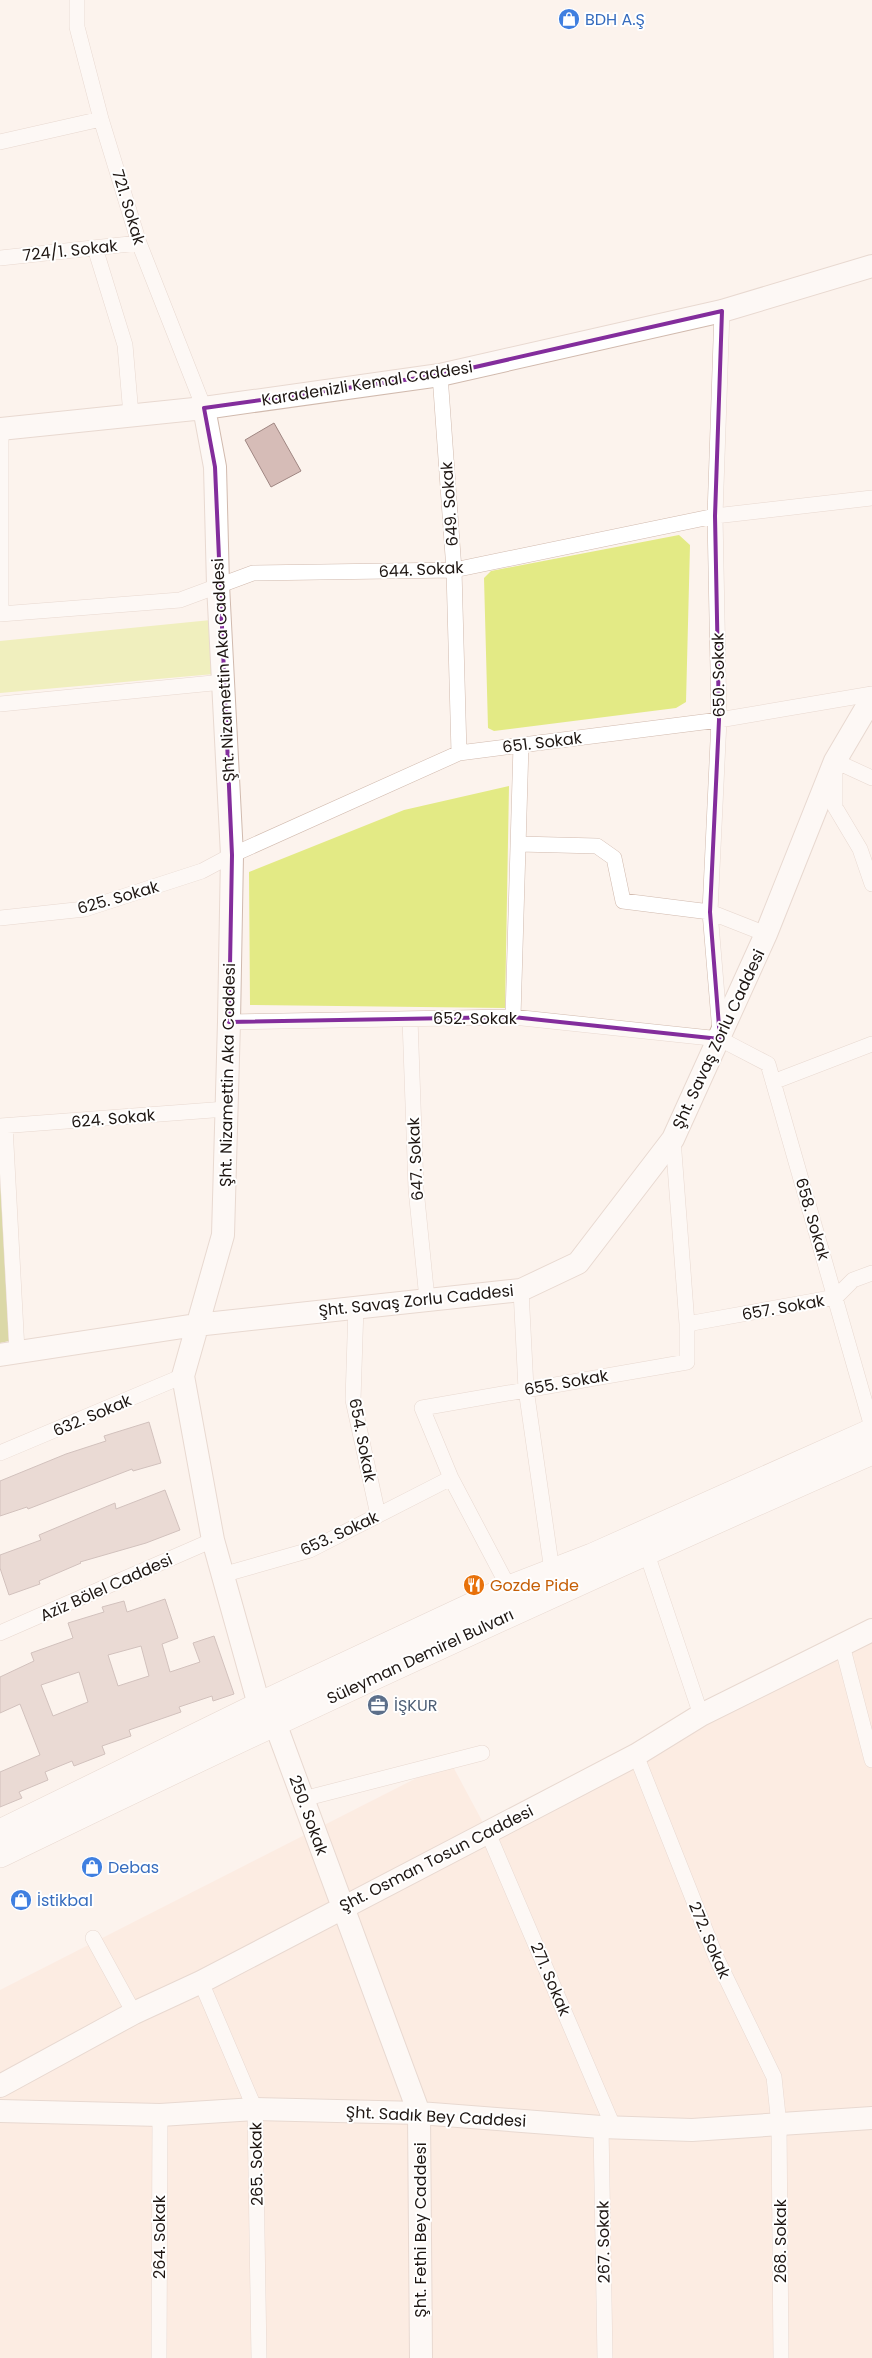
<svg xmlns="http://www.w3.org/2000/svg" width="872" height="2358" font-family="Poppins,sans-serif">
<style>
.built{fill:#fde4d6}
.green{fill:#e3ea85}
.forest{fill:#b3b952}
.building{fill:#d6bcb7;stroke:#9f8682;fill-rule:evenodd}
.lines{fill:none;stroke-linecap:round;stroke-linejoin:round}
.street-casing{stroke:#d1baae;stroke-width:16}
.secondary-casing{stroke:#d1baae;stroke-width:24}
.primary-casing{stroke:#d1baae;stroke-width:26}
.street{stroke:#fff;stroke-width:15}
.secondary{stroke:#fff;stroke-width:22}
.primary{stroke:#fff;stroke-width:25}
.marked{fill:none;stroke:#832d9c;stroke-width:4;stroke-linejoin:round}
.labels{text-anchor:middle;stroke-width:4;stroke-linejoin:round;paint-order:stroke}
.shop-label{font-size:16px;fill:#366cbe;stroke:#fff;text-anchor:start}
.street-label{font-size:16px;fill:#1e1612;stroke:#fff}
.food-label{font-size:16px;fill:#c56008;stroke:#fff;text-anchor:start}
.service-label{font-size:16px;fill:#4e5e75;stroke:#fff;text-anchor:start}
</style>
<rect width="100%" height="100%" fill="#fcf3ed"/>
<path class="built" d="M872 1634V2358H0V1990L450 1761 488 1832Z"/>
<path class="green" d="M679 535 690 545 686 702 676 708 494 731 488 728 484 578 491 571Z
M211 620 214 674 0 693V641Z
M509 786 505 1008 250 1005 249 872 404 810Z"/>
<path class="forest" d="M0 1177 9 1341 0 1343Z"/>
<path class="building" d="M274 423 301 471 271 487 245 440Z
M149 1422 161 1463 133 1471 132 1469 28 1509 27 1507 0 1516V1481L66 1454 106 1441 104 1436Z
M165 1490 180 1530 146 1543 80 1562 81 1563 39 1581 40 1584 9 1595 0 1568V1555L41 1540 39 1535 115 1503 116 1509Z
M165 1599 178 1638 162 1644 170 1672 200 1662 193 1643 214 1636 234 1694 213 1701 212 1696 179 1707 181 1712 129 1730 131 1736 102 1746 105 1754 74 1766 72 1761 45 1772 48 1780 19 1792 22 1798 0 1807V1772L40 1755 20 1704 0 1713V1677L34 1661 31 1653 73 1638 68 1623 104 1612 102 1607 124 1601 127 1612ZM141 1646 149 1676 118 1686 108 1655ZM79 1672 88 1702 53 1716 41 1685Z"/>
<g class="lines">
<g class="street-casing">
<path id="street" d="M77 0V27L101 119 139 243 204 408
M0 142 101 119
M95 248 125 345 131 415
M0 258 139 243
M440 375 454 570 459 753
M0 614 180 600 253 573 454 570 715 516 872 498
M1 614V428
M0 704 223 682
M872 778 835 761V807L860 849 872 884
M519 844 597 846 614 858 623 901 710 912 766 934
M0 918 85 909 202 871 232 855 459 753 719 720 872 694
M513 1017 521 745
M410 1019 416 1189 427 1299
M229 1022 513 1017 720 1039 768 1064 872 1427
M720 1032 710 912 719 720 715 516 722 311
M773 1082 872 1044
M0 1126 226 1109
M5 1126 17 1351
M521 1290 526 1389 552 1571
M356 1306 353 1400 378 1515
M687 1324 836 1297 853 1280 872 1273
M0 1453 183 1376
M646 1551 701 1715
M222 1575 310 1550 451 1478
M509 1588 451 1478 422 1408 687 1362V1324L673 1139
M0 1633 213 1540
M842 1645 872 1760
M636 1755 716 1957 774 2077 779 2125 781 2358
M303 1799 482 1753
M488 1833 613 2126
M93 1938 134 2013
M201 1982 255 2109 259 2358
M601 2127 605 2358
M159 2358 160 2115"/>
</g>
<g class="secondary-casing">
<path id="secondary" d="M204 408 215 467 218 585 232 855 229 1022 223 1235 183 1376 213 1540 259 1705 275 1723 419 2113 421 2358
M0 429 204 408 440 375 722 311 872 266
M0 1355 196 1325 521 1290 578 1263 673 1139 766 934 835 761 872 698
M0 2086 134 2013 201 1982 636 1755 701 1715 872 1630
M0 2111 160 2115 255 2109 419 2113 601 2127 692 2130 872 2118"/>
</g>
<g class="primary-casing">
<path id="primary" d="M0 1832 259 1705 509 1588 592 1556 872 1431
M0 1855C288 1715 579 1581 872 1452"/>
</g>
<use href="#street" class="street"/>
<use href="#secondary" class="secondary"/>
<use href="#primary" class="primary"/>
</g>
<path d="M0 0H872V2358H0ZM722 311 715 516 719 720 710 912 720 1039 513 1017 229 1022 232 855 215 467 204 408 440 375Z" fill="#fcf3ed" fill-opacity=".55" fill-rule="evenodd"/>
<path class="marked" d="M722 311 715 516 719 720 710 912 720 1039 513 1017 229 1022 232 855 215 467 204 408 440 375Z"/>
<defs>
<g id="shop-disc" transform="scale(1.125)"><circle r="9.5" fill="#3f7fe0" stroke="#fff"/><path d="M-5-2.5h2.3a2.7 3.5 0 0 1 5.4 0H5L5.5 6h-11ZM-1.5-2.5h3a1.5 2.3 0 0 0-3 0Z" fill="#fff"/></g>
<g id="restaurant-disc" transform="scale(1.125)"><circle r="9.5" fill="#e8710a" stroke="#fff"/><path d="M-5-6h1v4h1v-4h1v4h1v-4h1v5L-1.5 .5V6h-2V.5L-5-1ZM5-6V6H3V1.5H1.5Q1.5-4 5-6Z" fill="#fff"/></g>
<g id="office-disc" transform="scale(1.125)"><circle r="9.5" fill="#5c6f8a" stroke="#fff"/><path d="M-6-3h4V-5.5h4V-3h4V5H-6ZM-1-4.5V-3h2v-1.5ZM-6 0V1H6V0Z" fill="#fff"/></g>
</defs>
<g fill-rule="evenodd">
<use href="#shop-disc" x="569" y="19"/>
<use href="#restaurant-disc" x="474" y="1585"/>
<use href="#office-disc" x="378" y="1705"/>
<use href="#shop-disc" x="92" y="1867"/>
<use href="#shop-disc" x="21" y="1900"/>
</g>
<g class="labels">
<g class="shop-label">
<text x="585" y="25">BDH A.Ş</text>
<text x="108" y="1873">Debas</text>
<text x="37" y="1906">İstikbal</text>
</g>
<g class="street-label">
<text transform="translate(129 207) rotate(73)" y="6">721. Sokak</text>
<text transform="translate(70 250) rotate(-6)" y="6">724/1. Sokak</text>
<text transform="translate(367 383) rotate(-9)" y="6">Karadenizli Kemal Caddesi</text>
<text transform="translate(449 504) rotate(-94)" y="6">649. Sokak</text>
<text transform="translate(421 569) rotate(-3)" y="6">644. Sokak</text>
<text transform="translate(223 670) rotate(-93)" y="6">Şht. Nizamettin Aka Caddesi</text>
<text transform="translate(718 675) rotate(-91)" y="6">650. Sokak</text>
<text transform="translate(542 742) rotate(-7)" y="6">651. Sokak</text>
<text transform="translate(118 897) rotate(-16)" y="6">625. Sokak</text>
<text x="475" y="1024">652. Sokak</text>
<text transform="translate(718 1039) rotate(-65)" y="6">Şht. Savaş Zorlu Caddesi</text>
<text transform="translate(227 1075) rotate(-89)" y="6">Şht. Nizamettin Aka Caddesi</text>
<text transform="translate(113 1118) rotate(-5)" y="6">624. Sokak</text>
<text transform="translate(415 1159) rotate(-93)" y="6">647. Sokak</text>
<text transform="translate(813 1219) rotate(74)" y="6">658. Sokak</text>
<text transform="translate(416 1300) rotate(-6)" y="6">Şht. Savaş Zorlu Caddesi</text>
<text transform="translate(783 1307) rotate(-10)" y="6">657. Sokak</text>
<text transform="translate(566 1382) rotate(-10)" y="6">655. Sokak</text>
<text transform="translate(92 1415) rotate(-23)" y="6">632. Sokak</text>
<text transform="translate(363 1440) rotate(79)" y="6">654. Sokak</text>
<text transform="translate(339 1533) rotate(-25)" y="6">653. Sokak</text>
<text transform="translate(106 1587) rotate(-24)" y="6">Aziz Bölel Caddesi</text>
<text transform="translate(420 1656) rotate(-25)" y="6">Süleyman Demirel Bulvarı</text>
<text transform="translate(309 1815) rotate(70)" y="6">250. Sokak</text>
<text transform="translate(436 1858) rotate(-27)" y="6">Şht. Osman Tosun Caddesi</text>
<text transform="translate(710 1940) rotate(67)" y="6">272. Sokak</text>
<text transform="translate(551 1979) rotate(67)" y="6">271. Sokak</text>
<text transform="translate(436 2116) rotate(3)" y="6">Şht. Sadık Bey Caddesi</text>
<text transform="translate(256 2164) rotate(-91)" y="6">265. Sokak</text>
<text transform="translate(420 2230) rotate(-90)" y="6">Şht. Fethi Bey Caddesi</text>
<text transform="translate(159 2237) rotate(-90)" y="6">264. Sokak</text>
<text transform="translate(780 2241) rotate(-90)" y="6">268. Sokak</text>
<text transform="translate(603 2242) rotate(-91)" y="6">267. Sokak</text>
</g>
<g class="food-label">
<text x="490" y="1591">Gozde Pide</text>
</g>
<g class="service-label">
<text x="394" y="1711">İŞKUR</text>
</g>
</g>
</svg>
